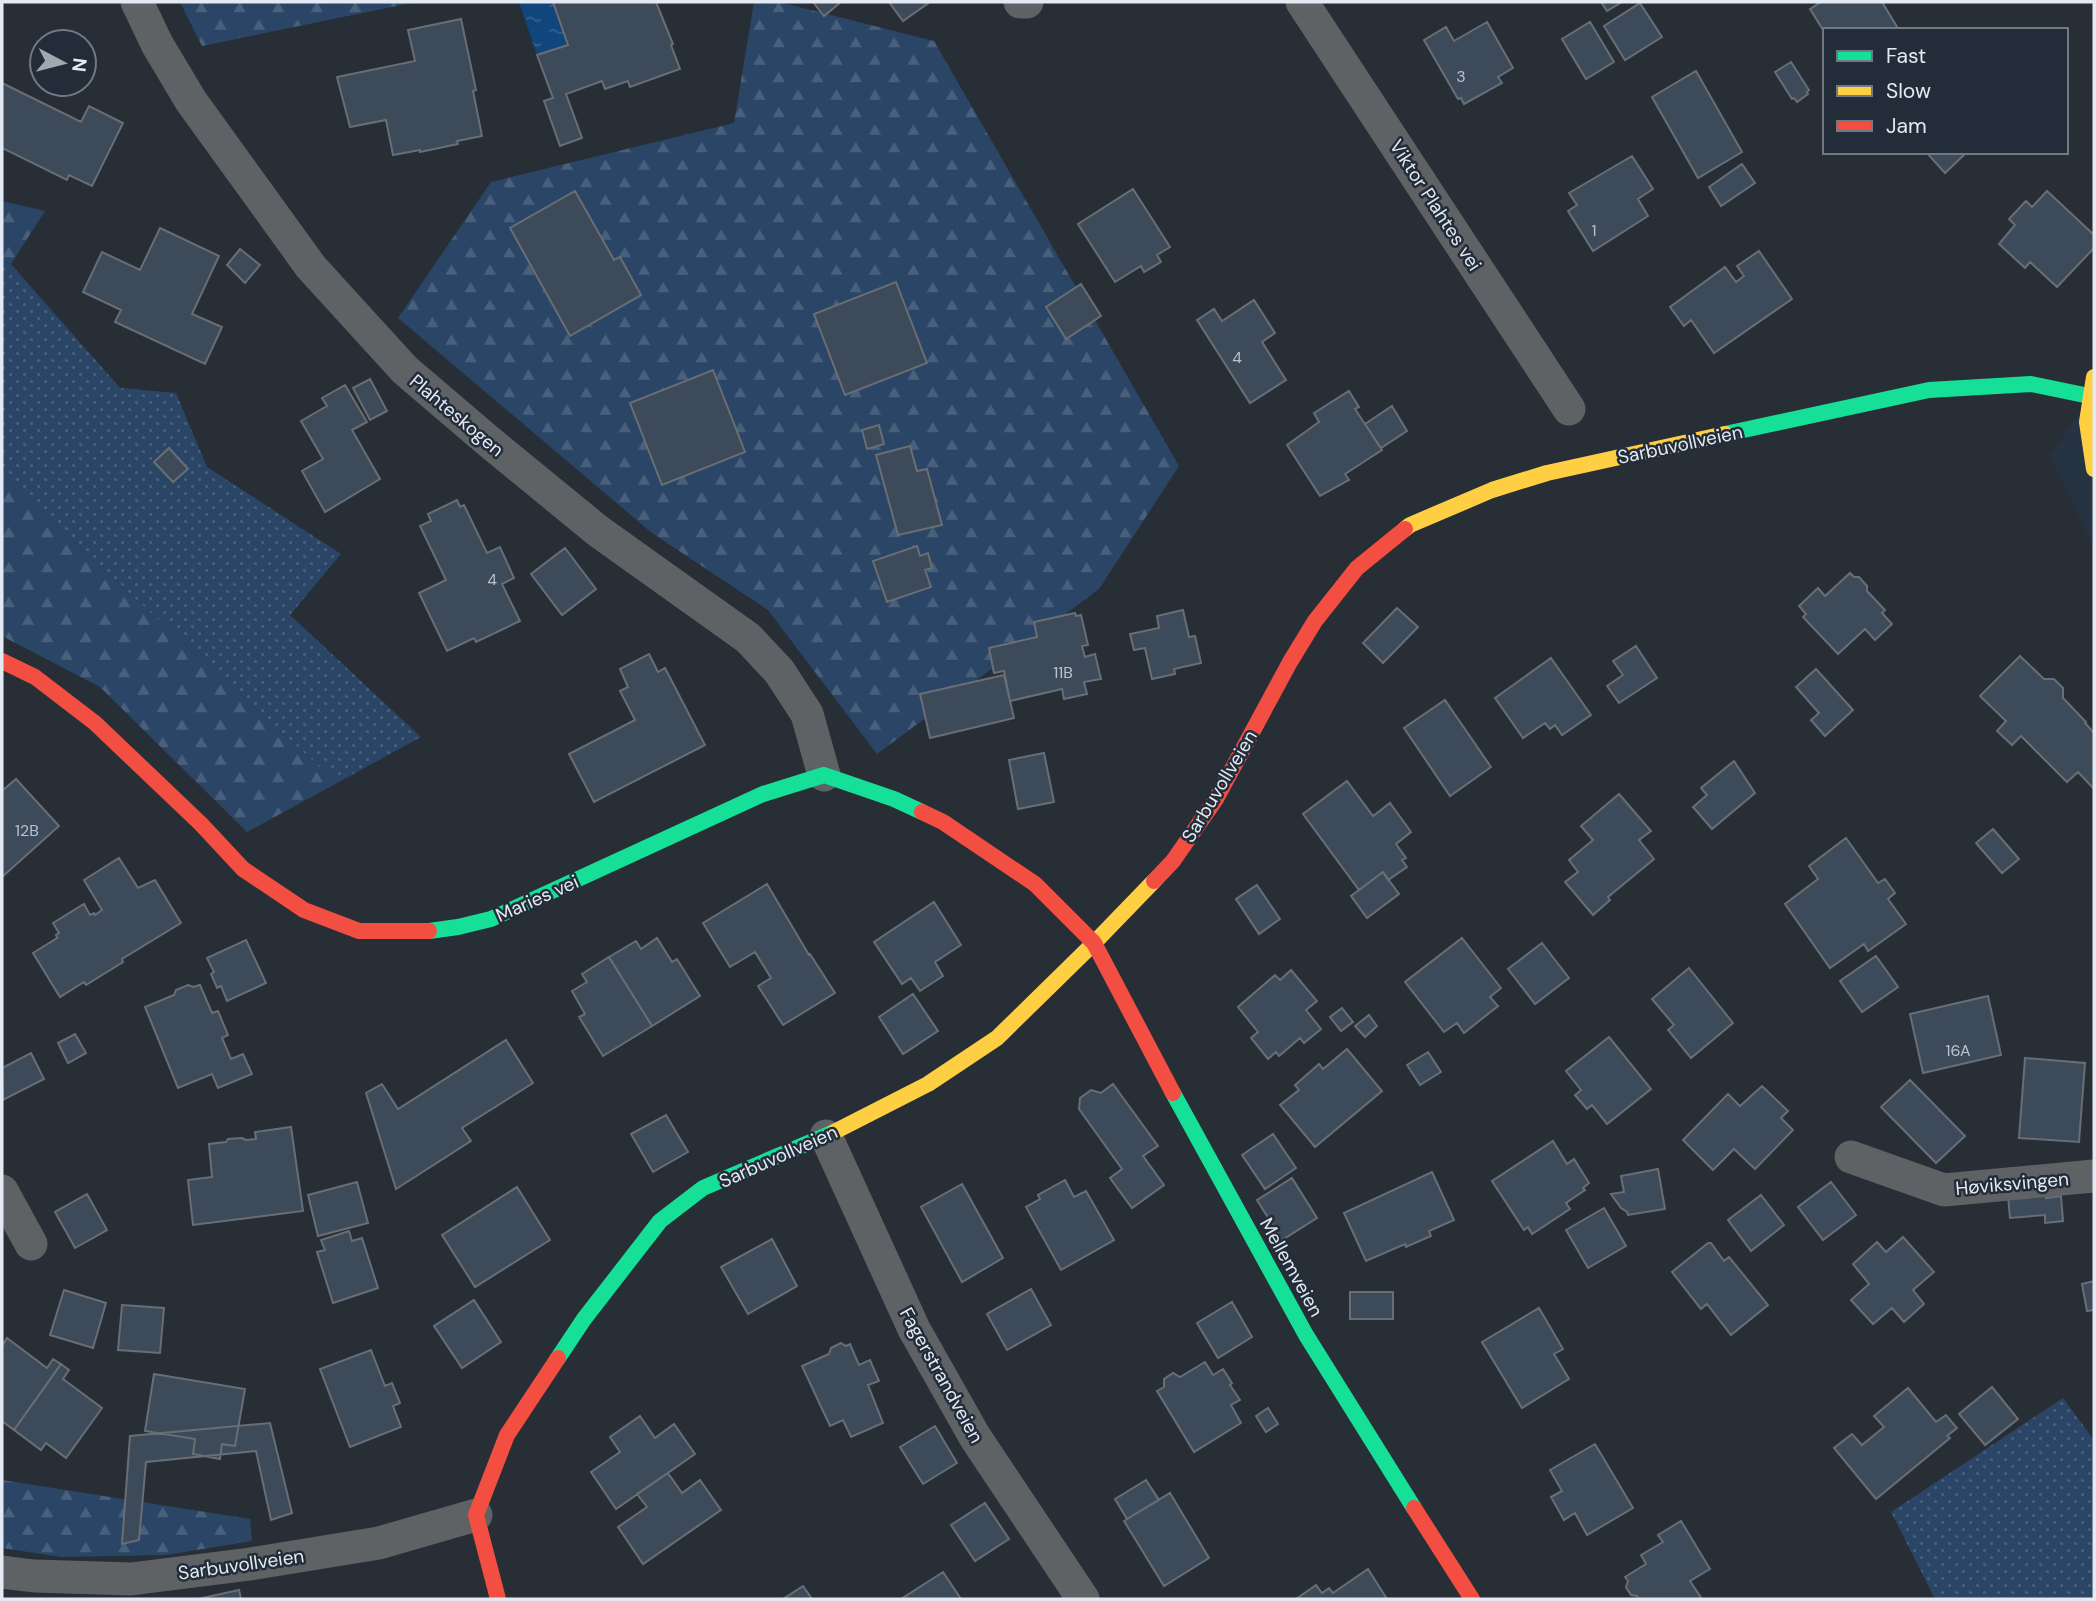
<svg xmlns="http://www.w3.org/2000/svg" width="2096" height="1601" font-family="'DM Sans',sans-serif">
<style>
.built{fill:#253343}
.grass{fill:url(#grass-dots)}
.forest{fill:url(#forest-firs)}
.water{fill:url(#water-ripples)}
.building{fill:#3d4a59;stroke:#696e75;stroke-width:2}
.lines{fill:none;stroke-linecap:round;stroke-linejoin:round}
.street{stroke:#5f6265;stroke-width:33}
.fast{stroke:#16e098;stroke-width:16}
.slow{stroke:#ffcf43;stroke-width:16}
.jam{stroke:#f24e42;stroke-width:16}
.labels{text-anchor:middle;stroke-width:5;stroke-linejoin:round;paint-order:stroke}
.number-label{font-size:16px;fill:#bac2cc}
.street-label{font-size:19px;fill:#e3eaf3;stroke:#232d3a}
</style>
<defs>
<pattern id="grass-dots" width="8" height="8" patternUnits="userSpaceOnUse" patternTransform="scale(1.75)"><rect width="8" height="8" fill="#2a4566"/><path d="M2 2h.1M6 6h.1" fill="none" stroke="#49607c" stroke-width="1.8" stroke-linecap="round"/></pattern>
<pattern id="forest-firs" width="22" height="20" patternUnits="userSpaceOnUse" patternTransform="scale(1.75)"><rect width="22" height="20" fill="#2a4566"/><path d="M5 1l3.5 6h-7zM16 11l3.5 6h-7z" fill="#49607c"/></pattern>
<pattern id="water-ripples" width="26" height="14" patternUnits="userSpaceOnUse" patternTransform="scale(1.75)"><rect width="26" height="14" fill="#11467d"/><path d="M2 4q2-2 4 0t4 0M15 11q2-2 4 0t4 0" fill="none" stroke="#346190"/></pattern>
</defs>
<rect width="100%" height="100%" fill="#282e35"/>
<path class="built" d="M2094 393V547L2050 456Z"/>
<path class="grass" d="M2 261 11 264 120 388 176 393 207 467 341 554 290 615 421 737 337 783 2 477Z
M2063 1398 2094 1440V1599H1935L1891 1512Z"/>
<path class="forest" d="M180 2H416L202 46Z
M754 2H779L934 41 1179 466 1099 589 877 754 768 610 652 533 398 318 491 182 734 123Z
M2 201 45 211 11 264 2 261Z
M2 477 337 783 247 832 100 687 2 636Z
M2 1480 250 1519 252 1541 166 1555 61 1557 2 1548Z"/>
<path class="water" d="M519 2H553L568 45 537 55Z"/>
<path class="building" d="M553 2H656L673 44 671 45 680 69 630 87 628 81 605 89 602 81 566 94 582 138 560 146 544 101 553 98 537 55 568 45Z
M813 2H841L824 16Z
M889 2H930L903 21Z
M1601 2H1622L1607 11Z
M1821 2H1882L1899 30H1825V33L1810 9Z
M1640 3 1662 37 1625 60 1604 26Z
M461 19 476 90 473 91 482 136 457 141 458 144 420 152V150L393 155 386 120 350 127 337 77 415 61 408 30Z
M1487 22 1513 68 1498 77 1502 83 1464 104 1461 98 1458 99 1424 40 1446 27 1454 41Z
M1590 22 1614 62 1586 79 1562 39Z
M1791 62 1809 90 1807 92 1808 94 1797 102 1794 98 1792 99 1775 72Z
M1696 71 1742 152 1698 178 1652 97Z
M2 83 81 122 89 106 123 123 92 186 69 175 67 180 2 148Z
M1926 152H1967L1945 173Z
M1632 156 1653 189 1638 199 1648 216 1593 251 1568 211 1577 205 1569 193Z
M1742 164 1755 183 1721 206 1709 187Z
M1133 189 1170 247 1157 255 1161 262 1144 272 1141 266 1115 282 1078 224Z
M575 191 614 260 620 257 641 295 570 336 510 228Z
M2047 191 2094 235V248L2057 287 2030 262 2025 268 1999 244 2015 225 2009 219 2026 201 2032 207Z
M160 228 219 256 192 314 222 327 205 364 115 322 121 310 83 292 102 252 140 270Z
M240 249 260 265 245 283 227 265Z
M1759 251 1792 299 1714 353 1691 320 1684 326 1670 307 1725 267 1736 282 1744 276 1737 266Z
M896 282 927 363 845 395 814 314Z
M1081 284 1101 316 1066 339 1046 307Z
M1254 300 1275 333 1262 342 1286 380 1250 403 1197 320 1214 309 1222 321Z
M713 370 745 452 662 485 630 403Z
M370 379 387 411 370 420 353 388Z
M345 385 367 422 352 430 380 479 325 512 302 471 323 459 301 421 327 406 322 398Z
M1349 391 1359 407 1355 409 1382 450 1345 474 1349 480 1320 496 1287 445 1319 422 1314 413Z
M1392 406 1407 431 1381 448 1365 424Z
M879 425 884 444 867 449 862 430Z
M910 446 917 471 927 469 942 525 898 535 876 455Z
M169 448 188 469 173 482 154 462Z
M457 500 460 507 464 505 487 553 500 547 514 578 502 584 520 621 476 642 474 638 447 651 419 593 446 580 420 526 431 521 428 514Z
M917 546 920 556 928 553 932 568 925 570 931 587 887 602 873 561Z
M565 548 596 589 562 615 531 574Z
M1850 573 1854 577H1859L1867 586V591L1885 610 1882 613 1892 624 1875 640 1865 629 1838 654 1803 617 1806 614 1799 606 1818 588 1825 596Z
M1397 608 1418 627 1383 663 1363 643Z
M1183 610 1189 637 1195 636 1201 663 1174 669 1175 674 1152 679 1145 648 1134 650 1130 634 1159 628 1157 616Z
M1075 613 1076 616 1081 615 1088 645 1082 646 1085 657 1095 654 1101 679 1084 682 1087 694 1064 699 1062 689 1010 701 1004 671 994 673 989 648 1037 637 1034 622Z
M1636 646 1657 678 1619 703 1607 686 1623 675 1613 661Z
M649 654 658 672 665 668 705 745 594 802 569 754 635 720 620 691 628 687 620 669Z
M2020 656 2044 679H2054L2063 688V698L2086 722 2085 723 2094 733V789L2078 772 2067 782 2021 736 2012 745 1997 731 2006 721 1980 696Z
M1551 658 1591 715 1562 735 1555 725 1550 729 1545 723 1523 738 1495 698Z
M1816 669 1853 710 1825 736 1811 720 1819 713 1796 687Z
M1004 675 1014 718 930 738 920 694Z
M1445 700 1491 767 1450 796 1404 728Z
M1044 753 1054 802 1018 809 1009 760Z
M1734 761 1755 793 1712 829 1693 807 1707 795 1701 788Z
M16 779 59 826 2 877V791Z
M1347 781 1373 816 1390 803 1411 832 1396 844 1406 858 1402 860 1407 867 1388 880 1383 872 1359 890 1303 814Z
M1619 794 1651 831 1639 840 1654 859 1608 897 1610 900 1593 915 1565 882 1578 872 1569 860 1593 840 1581 826Z
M1993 829 2019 859 2002 873 1976 843Z
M1846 838 1878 883 1885 879 1895 893 1888 899 1906 924 1868 951 1864 944 1830 968 1785 904 1818 879 1809 866Z
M119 858 138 888 155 880 181 923 122 959 123 962 86 985 84 982 60 997 33 953 57 938 56 935 59 933 53 923 84 904 90 915 94 913 95 915 102 910 84 880Z
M1383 872 1399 894 1367 918 1351 896Z
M767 884 809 955 810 954 835 993 783 1025 758 986 771 978 755 952 730 967 703 923Z
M1257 885 1280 919 1259 934 1236 899Z
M934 902 961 945 935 962 943 976 920 991 911 978 902 984 874 942Z
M657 938 672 962 677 959 700 996 652 1026 609 957 636 941 641 949Z
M1462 938 1501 988 1490 997 1498 1006 1464 1033 1457 1023 1444 1032 1405 982Z
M246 940 266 983 227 1001 221 986 217 988 211 974 214 972 207 958Z
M1542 943 1569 978 1535 1004 1508 969Z
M1876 956 1898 987 1862 1012 1840 981Z
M609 957 652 1026 603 1056 579 1017 585 1014 572 991 587 982 582 974Z
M1689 968 1733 1023 1691 1058 1668 1030 1674 1025 1652 999Z
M1291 970 1317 1001 1306 1010 1321 1029 1304 1043 1300 1038 1279 1056 1276 1052 1268 1059 1251 1038 1258 1032 1238 1007 1275 975 1280 980Z
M188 985 193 987 200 985 212 1013 218 1011 228 1035 222 1038 231 1059 243 1054 252 1074 218 1088 212 1074 178 1088 145 1007 174 995 176 990Z
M913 994 938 1031 903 1054 879 1017Z
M1988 996 2001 1055 1923 1073 1910 1014Z
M1342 1008 1353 1022 1341 1031 1330 1017Z
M1369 1015 1377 1026 1365 1037 1355 1026Z
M75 1034 86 1053 68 1063 58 1043Z
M1609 1037 1651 1089 1607 1124 1592 1105 1587 1109 1575 1095 1581 1090 1566 1071Z
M506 1040 533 1083 462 1128 471 1141 396 1189 366 1093 382 1084 398 1109Z
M1347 1049 1382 1091 1315 1147 1280 1105 1299 1090 1295 1085 1319 1064 1323 1069Z
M1428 1052 1441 1072 1420 1085 1407 1065Z
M31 1053 44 1079 3 1100 2 1068Z
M2025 1058 2085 1063 2079 1142 2019 1138Z
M1910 1080 1965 1136 1936 1163 1881 1107Z
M1113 1084 1158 1146 1143 1156 1164 1185 1132 1208 1110 1178 1122 1169 1079 1109 1080 1098 1091 1090 1101 1093Z
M1762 1086 1788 1111 1781 1118 1793 1130 1755 1169 1734 1149 1713 1170 1683 1140 1728 1094 1740 1106Z
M666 1115 688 1152 653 1172 631 1134Z
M291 1127 303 1211 193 1225 188 1180 212 1177 209 1144 226 1142 228 1139 242 1138 246 1140 256 1139 255 1132Z
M1273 1134 1296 1168 1265 1189 1242 1155Z
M1553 1141 1567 1164 1574 1159 1589 1183 1583 1188 1585 1190 1566 1203 1570 1209 1532 1234 1528 1227 1524 1230 1492 1181Z
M1658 1169 1665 1209 1628 1215 1627 1212 1621 1208 1611 1194 1624 1192 1621 1176Z
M1432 1172 1454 1220 1429 1231 1431 1236 1406 1247 1405 1244 1366 1261 1344 1213Z
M1292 1178 1317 1218 1282 1240 1257 1200Z
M1065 1180 1074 1197 1086 1191 1114 1240 1061 1270 1026 1207 1040 1199 1038 1195Z
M357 1182 368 1223 318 1236 308 1195Z
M1831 1182 1856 1215 1823 1240 1798 1207Z
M962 1184 1003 1258 962 1282 921 1207Z
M517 1187 550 1240 475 1287 442 1235Z
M2046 1193V1198L2061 1196 2063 1221 2045 1223V1215L2010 1218 2008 1196Z
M87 1194 107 1230 75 1248 55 1212Z
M1761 1195 1784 1225 1751 1251 1728 1220Z
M1604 1208 1626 1246 1588 1268 1566 1230Z
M349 1231 352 1241 362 1238 378 1288 333 1303 317 1252 325 1250 321 1240Z
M1903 1237 1934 1272 1913 1290 1924 1304 1904 1322 1892 1308 1873 1324 1851 1300 1869 1284 1853 1264 1877 1242 1886 1252Z
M772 1239 797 1286 748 1314 721 1267Z
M1708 1243H1711L1724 1261 1729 1257 1768 1305 1731 1335 1707 1304 1701 1309 1672 1272Z
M2094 1281V1310L2087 1311 2082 1284Z
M1031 1289 1051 1325 1007 1350 987 1314Z
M64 1290 106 1303 93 1348 50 1335Z
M1350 1292H1393V1319H1350Z
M474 1300 501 1342 462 1368 434 1326Z
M1232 1302 1252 1337 1218 1358 1197 1323Z
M122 1305 164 1308 160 1353 118 1350Z
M1539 1308 1563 1349 1554 1354 1569 1379 1522 1408 1482 1342Z
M7 1338 47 1368 53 1359 61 1364 14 1430 2 1421V1346Z
M841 1343 846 1346 850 1344 859 1365 870 1360 879 1381 868 1385 883 1423 851 1437 843 1420 830 1426 802 1366 829 1354 831 1348Z
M371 1350 385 1386 392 1383 400 1403 393 1406 401 1427 350 1447 320 1369Z
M1205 1362 1213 1375 1223 1369 1232 1383 1230 1385 1240 1400 1231 1405 1241 1423 1194 1452 1157 1391 1164 1387V1379L1173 1373 1180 1377Z
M61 1364 69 1370 63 1379 102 1408 66 1458 46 1443 41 1450 14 1430Z
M154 1374 245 1389 235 1446 222 1444 220 1459 193 1454 195 1439 145 1431Z
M1992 1387 2018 1419 1985 1445 1959 1414Z
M1908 1388 1936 1422 1946 1415 1957 1428 1947 1436 1950 1438 1876 1499 1834 1448 1852 1434 1862 1445 1884 1427 1874 1416Z
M1268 1408 1278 1424 1266 1432 1256 1416Z
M640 1416 655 1438 674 1424 695 1454 616 1509 591 1472 620 1452 610 1437Z
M270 1423 292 1513 271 1520 256 1451 146 1462 139 1540 122 1544 130 1436Z
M935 1426 957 1463 923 1484 900 1447Z
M1595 1444 1633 1508 1587 1535 1575 1513 1564 1520 1551 1497 1562 1491 1550 1470Z
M668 1473 682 1493 700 1480 721 1510 643 1564 618 1527 647 1507 637 1494Z
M1146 1480 1159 1500 1127 1519 1115 1499Z
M1170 1493 1209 1558 1164 1586 1124 1521Z
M985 1503 1009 1539 975 1561 951 1525Z
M1681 1521 1710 1569 1690 1581 1702 1599H1639L1637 1596 1631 1595 1626 1587 1628 1581 1625 1577 1646 1564 1641 1555 1663 1542 1658 1535Z
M1368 1569 1387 1599H1296L1316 1585 1322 1593 1329 1588 1333 1593Z
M943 1572 961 1599H901Z
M803 1586 812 1599H783Z
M239 1590 241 1599H198Z"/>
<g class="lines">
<path class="street" d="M137 2 157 44 191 101 311 267 405 370 487 440 598 531 748 638 779 671 807 714 824 775
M1020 2H1027
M1302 2 1569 409
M826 1136 914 1329 975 1437 1083 1599
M1851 1157 1944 1190 2094 1176
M2 1191 31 1244
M2 1572 34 1576 131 1579 250 1564 379 1543 476 1515"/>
<path class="fast" d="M1725 434 1929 390 2031 384 2094 397
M429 931 458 927 491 919 763 794 824 775 894 799 922 812
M1173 1093 1306 1335 1414 1508
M558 1358 584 1319 660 1221 703 1188 834 1132"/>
<path class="slow" d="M2094 377 2087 422 2094 469
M1405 529 1410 525 1492 490 1547 473 1725 434
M834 1132 928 1084 997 1038 1094 943 1154 881"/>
<path class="jam" d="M2 661 35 677 95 723 201 824 243 869 304 910 359 931H429
M922 812 943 822 1035 884 1094 943 1173 1093
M1154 881 1173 861 1216 799 1290 662 1315 621 1357 568 1405 529
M1414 1508 1472 1599
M498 1599 476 1515 507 1435 558 1358"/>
</g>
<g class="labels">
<g class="number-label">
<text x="1461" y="82">3</text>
<text x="1594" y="236">1</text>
<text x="1237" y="363">4</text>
<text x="492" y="585">4</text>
<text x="1063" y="678">11B</text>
<text x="27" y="836">12B</text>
<text x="1958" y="1056">16A</text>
</g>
<g class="street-label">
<text transform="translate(1436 205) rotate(57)" y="7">Viktor Plahtes vei</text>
<text transform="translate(457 415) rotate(40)" y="7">Plahteskogen</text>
<text transform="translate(1680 444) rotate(-12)" y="7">Sarbuvollveien</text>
<text transform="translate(1219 786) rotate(-59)" y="7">Sarbuvollveien</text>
<text transform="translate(537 898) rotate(-24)" y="7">Maries vei</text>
<text transform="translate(778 1156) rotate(-24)" y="7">Sarbuvollveien</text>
<text transform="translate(2012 1183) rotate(-5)" y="7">Høviksvingen</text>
<text transform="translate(1292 1267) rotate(61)" y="7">Mellemveien</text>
<text transform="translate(942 1375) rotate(61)" y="7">Fagerstrandveien</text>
<text transform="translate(241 1564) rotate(-8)" y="7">Sarbuvollveien</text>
</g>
</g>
<rect width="2096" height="1601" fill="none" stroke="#e3eaf3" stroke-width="7"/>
<rect x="1823" y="28" width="245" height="126" fill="#232d3a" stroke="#707984" stroke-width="2"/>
<rect x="1837" y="51" width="35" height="10" fill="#16e098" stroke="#707984" stroke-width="2"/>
<text x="1886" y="63" font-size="21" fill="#e3eaf3">Fast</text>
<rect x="1837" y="86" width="35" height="10" fill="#ffcf43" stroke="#707984" stroke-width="2"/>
<text x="1886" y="98" font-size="21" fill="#e3eaf3">Slow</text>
<rect x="1837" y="121" width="35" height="10" fill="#f24e42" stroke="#707984" stroke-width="2"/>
<text x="1886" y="133" font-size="21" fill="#e3eaf3">Jam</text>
<g transform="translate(63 63) rotate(97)"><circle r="33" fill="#232d3a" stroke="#707984" stroke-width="2"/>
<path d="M0-5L12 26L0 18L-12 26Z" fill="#a2a8b0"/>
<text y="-10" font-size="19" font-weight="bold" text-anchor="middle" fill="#e3eaf3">N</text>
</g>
</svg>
